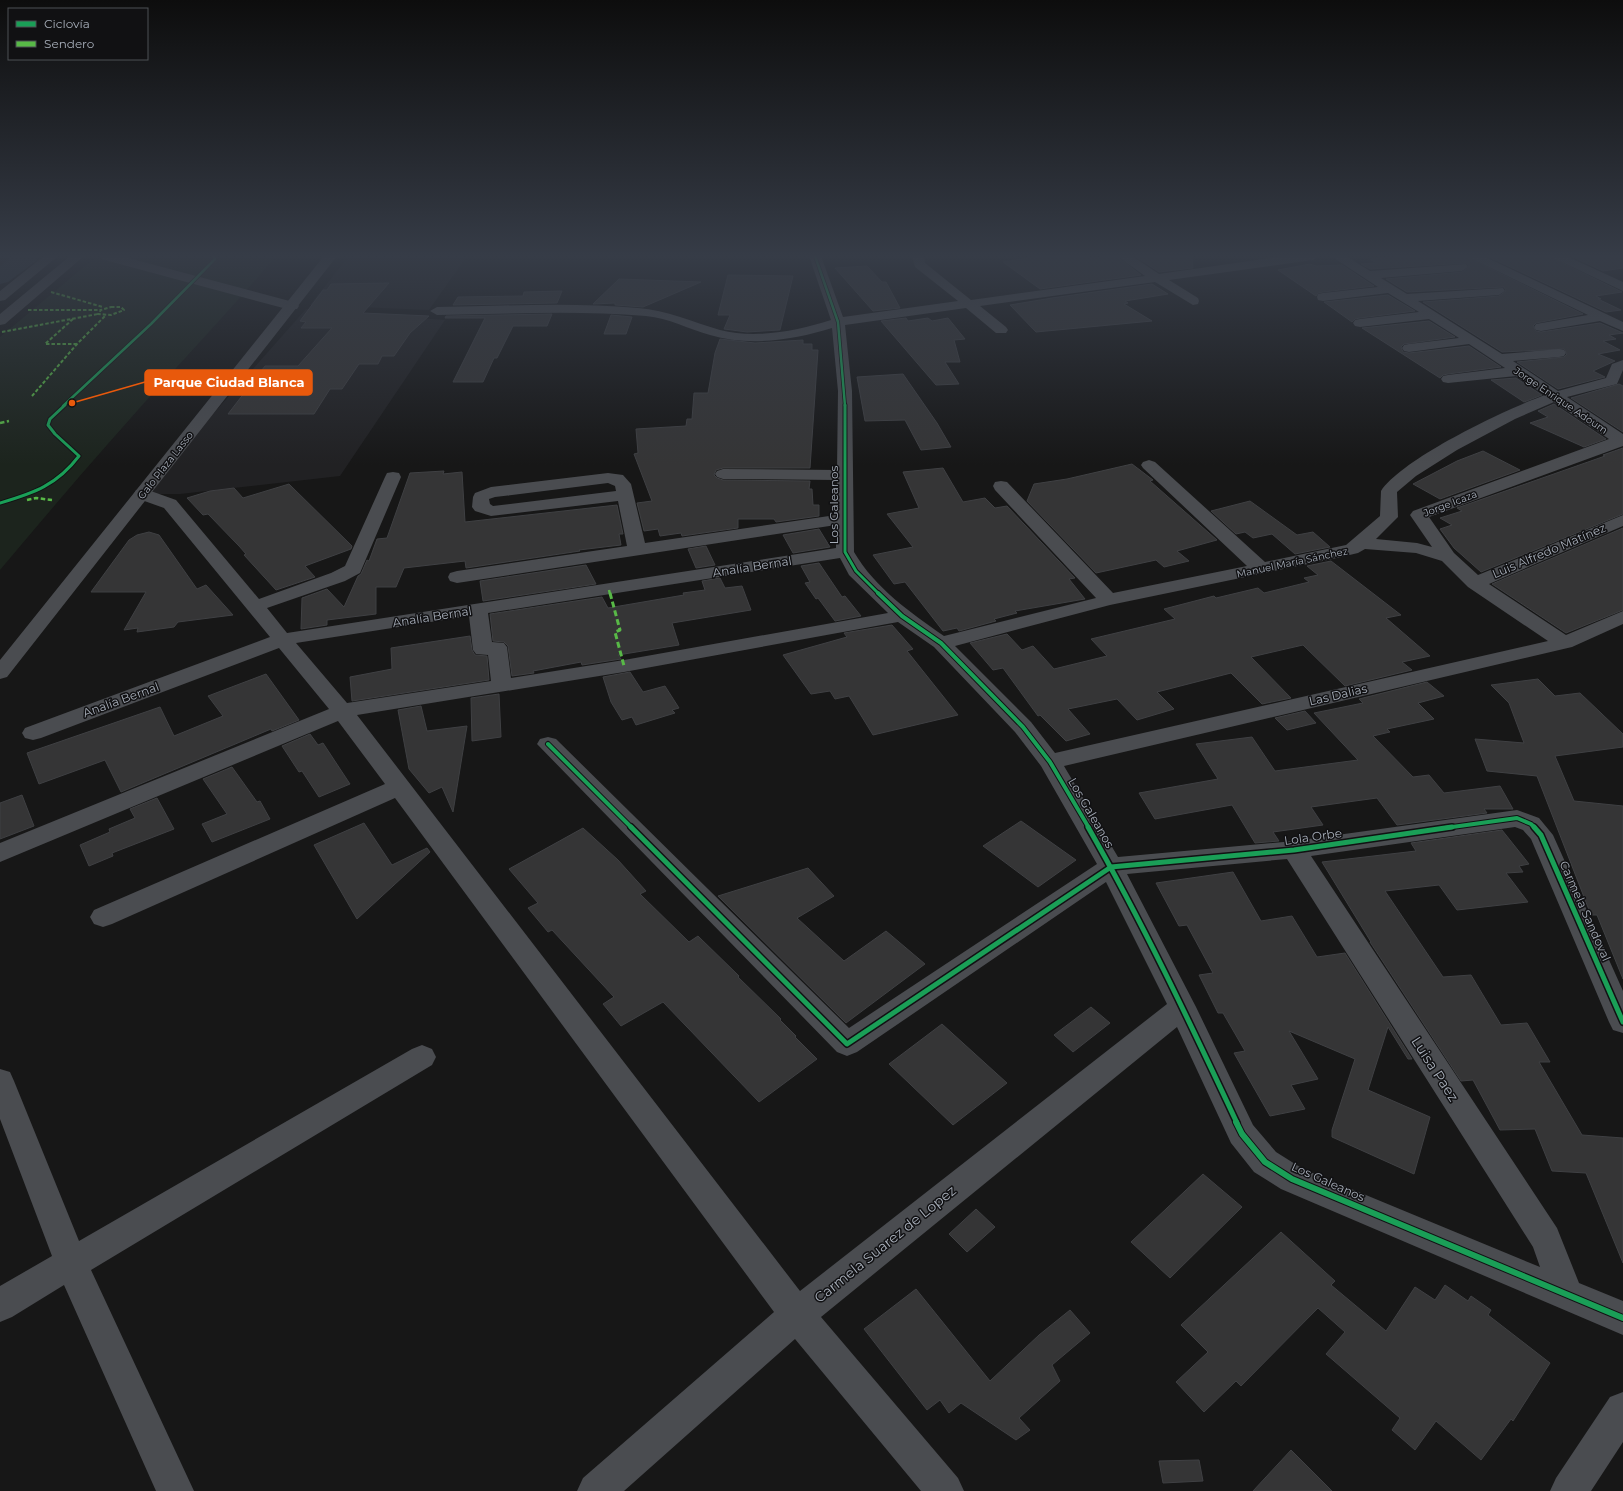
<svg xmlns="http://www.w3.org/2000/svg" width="1623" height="1491" font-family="Montserrat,sans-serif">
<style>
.built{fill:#212123}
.green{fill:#1c241d}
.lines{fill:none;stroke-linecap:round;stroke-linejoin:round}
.river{fill:#29333a;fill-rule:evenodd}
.building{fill:#353536;stroke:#3f4043}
.minor{fill:#4a4c50;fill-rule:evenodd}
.tertiary{fill:#4a4c50;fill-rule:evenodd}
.secondary{fill:#494b4e;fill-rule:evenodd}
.quiet-far2{stroke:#58b947;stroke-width:2;stroke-dasharray:3.5 2;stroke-linecap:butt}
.quiet-far1{stroke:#58b947;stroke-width:2.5;stroke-dasharray:4.5 2.5;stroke-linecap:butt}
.quiet{stroke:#58b947;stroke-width:3;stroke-dasharray:6 3;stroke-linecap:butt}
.cycleway-far4-casing{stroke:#111113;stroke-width:4}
.cycleway-far3-casing{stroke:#111113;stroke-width:5}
.cycleway-far2-casing{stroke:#111113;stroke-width:6}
.cycleway-far1-casing{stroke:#111113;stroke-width:8}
.cycleway-casing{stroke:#111113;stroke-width:8}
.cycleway-far4{stroke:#1a9f57;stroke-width:2.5}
.cycleway-far3{stroke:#1a9f57;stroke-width:3}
.cycleway-far2{stroke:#1a9f57;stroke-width:4}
.cycleway-far1{stroke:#1a9f57;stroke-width:5}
.cycleway{stroke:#1a9f57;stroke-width:6}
.labels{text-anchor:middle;stroke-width:3;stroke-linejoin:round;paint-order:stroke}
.far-street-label{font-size:10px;fill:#a7aeb9;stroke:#111113}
.street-label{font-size:12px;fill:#a7aeb9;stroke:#111113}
.near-street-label{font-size:14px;fill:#a7aeb9;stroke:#111113}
.leader{fill:none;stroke:#e8590c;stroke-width:1.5}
.callout-dot{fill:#e8590c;stroke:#111113;stroke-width:1.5}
.callout{fill:#e8590c;stroke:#e8590c;stroke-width:1.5}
.callout-label{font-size:13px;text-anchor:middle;font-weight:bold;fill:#fff}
</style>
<rect width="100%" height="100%" fill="#171717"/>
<path class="built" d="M0 256H37L0 285Z
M349 256H467L429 310 310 305Z
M306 309 445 320 340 476 180 494H142Z"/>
<path class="green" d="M97 256H276C244 294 211 330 177 367 116 433 58 501 0 570V337Z"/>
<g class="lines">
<path class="river" d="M13 256H39L36 261 8 282 0 284V266Z"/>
</g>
<path class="building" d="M1041 256H1087L1090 258 1116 256 1141 275 1040 289 1003 262Z
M1135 256H1192L1193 268 1159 272Z
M1405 256H1465L1583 314 1536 323 1533 326 1536 331 1541 332 1600 323 1623 333 1609 335 1616 339 1603 341 1620 350 1598 354 1615 361 1593 371 1605 377 1558 389 1517 362 1564 357 1567 354 1564 349 1502 352 1423 302 1499 296 1506 291 1504 287 1407 292 1386 279 1462 272 1469 267 1467 263 1370 269 1361 264 1376 263 1370 259Z
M1487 256H1548L1622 292 1596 296 1601 299H1598L1621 310 1606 312Z
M1571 256H1623V268L1603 271Z
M1310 264 1316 266 1342 265 1374 286 1323 292 1318 293 1316 296 1278 270Z
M867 266 882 282H886L900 308 873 311 835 268Z
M728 275 793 276 780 330 747 332 724 329 730 315H718Z
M619 279 701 282 643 307 615 305V303L593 304Z
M389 283 363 313 429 316 410 333 394 356H382L378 364H359L342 389H330L314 414H228L265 366H298L332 328H301L306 322 300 321 323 290H327L331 284Z
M1152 284 1168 294 1125 301 1128 303 1124 304 1152 321 1036 332 1010 305 1052 298Z
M562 291 557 303 453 305 458 297 523 296 524 292Z
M1388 295 1415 311 1360 318 1355 319 1352 322 1324 302Z
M552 314 547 326H513L497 358H494L483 382H453L485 318H445L446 316Z
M611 315 632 317 626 334H604Z
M906 318 908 321 928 318 932 321 948 318 965 339 954 340 960 362H945L959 384 936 385 881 321Z
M1429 321 1455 337 1404 344 1401 347 1403 352 1409 353 1469 346 1501 367 1448 374 1443 375 1440 378 1362 328Z
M720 339 755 343 803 340V344H812V350H818L810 468H723L716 470 714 475 717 478 723 480 810 481 809 489H812L813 505H819V516L776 522 774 519H738V528L682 536 681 533 660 536 658 529 644 531 637 503 652 501 634 454 638 453 636 429 686 426 687 419H692L694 393H708L715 353Z
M903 374 937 423 951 447 921 450 905 420 865 421 857 377Z
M1516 378 1542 395 1524 402 1491 380Z
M1619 384 1623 386V432L1571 398Z
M1554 404 1606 439 1584 447 1530 423 1548 417 1538 411Z
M1623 448V514L1481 572 1454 548 1440 529 1452 525 1440 518 1462 511 1457 508 1605 456 1603 455Z
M1483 451 1520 470 1440 499 1413 484 1457 461Z
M1132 464 1153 480 1150 481 1217 540 1177 551 1189 561 1164 567 1156 560 1096 573 1027 501 1034 484 1067 479Z
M943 468 963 502 985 498 995 508 1007 506 1075 578 1069 579 1085 599 1015 611 1017 613 994 619 996 621 959 631 957 628 943 631 905 582 894 584 873 555 913 547 887 514 919 508 903 472Z
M444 471 443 474 462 472 465 522 617 505 623 534H619L621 545 579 550 580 551 466 568 465 561 404 568 396 587H376V614L327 620V625L301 629 302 598 327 589 344 607 358 576 361 574 367 560 369 561 377 539 387 538 410 473Z
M289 484 352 546 351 549 305 566 315 577 276 590 244 555 246 554 239 546 208 514 203 515 187 498 210 491 234 488 243 498Z
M1250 501 1297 535 1313 532 1330 547 1295 554 1272 534 1253 538 1245 532 1236 534 1211 511Z
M1623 528V610L1566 633 1492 584Z
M819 529 830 547 793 553 783 535Z
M149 532 159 535 197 589 206 585 233 615 178 622 174 627 137 632 138 628 124 630 146 592H91L129 540 137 535Z
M706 546 715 565 696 568 688 549Z
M1331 561 1401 615 1386 618 1430 656 1402 662 1412 670 1345 686 1303 645 1251 657 1291 698 1262 704 1231 673 1157 692 1174 709 1137 720 1117 699 1068 709 1090 734 1066 741 1040 715 1038 716 1003 668 993 670 970 643 1007 634 1022 650 1033 646 1054 669 1107 656 1091 639 1175 619 1164 609 1214 596 1216 598 1258 588 1264 593 1309 582 1304 578 1318 575 1307 566Z
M819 563 842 597 845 596 861 616 835 621 818 598 816 599 805 583 810 582 801 566Z
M586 565 596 584 483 601 480 581Z
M720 578 725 588 742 586 751 610 672 623 679 645 618 655 621 659 582 665 581 662 533 671 534 673 512 676 508 646 504 642 493 641 490 614 602 597 608 608 684 595 683 593 705 590 702 581Z
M892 625 913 649 907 651 958 715 873 735 849 696 835 699 830 691 811 694 783 655 847 637 844 633Z
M470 636 472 650 475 655 487 656 489 680 352 701 350 677 392 669 391 648Z
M630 672 643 692 665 686 679 708 672 710 675 713 636 725 632 717 622 720 611 702 603 677Z
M266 674 299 720 272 731 271 729 121 792 105 760 39 784 27 753 160 707 174 736 223 716 208 696Z
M1538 679 1555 696 1580 693 1623 734V747L1555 756 1574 801 1623 806V979L1597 915H1591L1537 776 1487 771 1475 739 1524 743 1509 703 1491 685Z
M1427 682 1444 696 1418 703 1434 719 1387 729 1390 732 1373 736 1413 777 1429 775 1444 793 1500 786 1513 809H1484L1487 813 1397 825 1377 798 1311 807 1323 825 1273 832 1279 841 1255 843 1232 805 1155 819 1139 793 1218 779 1196 744 1252 737 1275 771 1358 760 1314 713 1363 703 1359 699Z
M499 694 501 737 472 741 471 698Z
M421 706 427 731 467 726 453 812 442 787 429 793 409 769 398 710Z
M1305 711 1316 723 1287 730 1275 718Z
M310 734 318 745 323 743 350 784 319 797 302 771 299 772 282 746Z
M232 767 257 802 260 801 270 819 212 842 202 824 227 814 203 779Z
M22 795 34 826 0 839V803Z
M157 798 174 829 112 853 113 856 89 866 80 845 110 832 109 829 135 818 130 809Z
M1021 821 1076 860 1038 887 983 846Z
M364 823 392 865 427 848 430 852 357 919 314 845Z
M583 828 618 860 646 891 640 894 689 942 698 936 739 976 738 977 781 1019 780 1020 796 1036 795 1037 817 1059 759 1102 663 1002 621 1026 603 1004 614 997 552 930 548 932 528 908 538 903 509 869Z
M1502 830 1529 864 1519 866 1523 872 1506 873 1528 902 1457 910 1439 885 1385 891 1443 977 1471 975 1501 1025 1527 1023 1550 1062H1539L1582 1135 1623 1138V1263L1586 1173 1552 1171 1535 1129 1500 1130 1473 1080 1461 1081 1370 942H1371L1322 862 1416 851 1411 843Z
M808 868 834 896 797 918 844 961 886 931 925 964 846 1023 718 896Z
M1233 872 1261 921 1292 916 1317 957 1345 953 1412 1059H1408L1388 1027 1368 1090 1430 1117 1414 1174 1332 1137V1130L1355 1059 1289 1031 1318 1079 1291 1085 1305 1109 1270 1116 1234 1053 1245 1051 1223 1013H1218L1199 975 1213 973 1187 925 1179 926 1156 883Z
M1091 1007 1110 1023 1073 1052 1054 1035Z
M942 1024 1007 1083 953 1125 889 1064Z
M1203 1174 1242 1207 1170 1278 1131 1242Z
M976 1209 995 1227 967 1252 949 1234Z
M1281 1232 1335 1281 1331 1285 1386 1331 1415 1287 1435 1300 1445 1285 1468 1301 1471 1296 1491 1310 1488 1315 1550 1363 1513 1421 1511 1419 1481 1460 1436 1421 1415 1450 1392 1430 1400 1418 1326 1354 1345 1332 1318 1308 1241 1386 1236 1381 1204 1412 1176 1382 1208 1352 1181 1325Z
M916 1289 990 1381 1039 1335 1070 1310 1090 1333 1052 1365 1060 1381 1019 1418 1030 1430 1016 1440 961 1403 949 1413 940 1400 927 1410 864 1329Z
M1291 1450 1332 1491H1253Z
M1199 1460 1203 1481 1163 1483 1159 1461Z"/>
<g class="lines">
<path class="minor" d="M99 256H121L297 303 299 306 297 309H287L101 259Z
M809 256H821L843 317 958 301 915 267 912 256H924L925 263 971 300 1145 276 1117 256H1132L1159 274 1284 256H1319L1313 260 1169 280 1198 298 1199 301 1198 304 1193 305 1155 282 980 306 1006 327 1008 330 1006 333H996L966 308 845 325 852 391 854 552C875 588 911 613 944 636L1096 598 995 490 993 486 995 482 1001 481 1007 482 1113 593 1247 566 1143 468 1141 465 1143 462 1149 460 1155 462 1265 562 1346 545 1380 516 1381 491C1403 458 1506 409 1545 395L1516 376 1448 383 1443 382 1441 379 1443 376 1448 375 1505 368 1469 344 1409 352 1404 351 1402 348 1404 345 1409 344 1459 338 1429 319 1360 327 1355 326 1353 323 1355 320 1360 319 1419 312 1388 293 1323 301 1318 300 1317 297 1318 294 1323 293 1378 287 1331 256H1346L1370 271 1466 264 1468 267 1462 271 1381 278 1407 294 1503 288 1505 291 1499 295 1418 301 1502 354 1559 349 1564 350 1566 353 1564 356 1559 357 1513 361 1558 391 1606 378 1612 364 1623 360V370L1617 384 1567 397 1623 434V446L1429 517 1454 553 1478 575 1623 515V526L1489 584 1566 635 1623 611V624L1572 647 1064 766 1118 857 1294 841 1517 810 1539 818 1553 835 1623 991V1033L1613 1030 1609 1022 1531 839 1523 830 1515 827 1311 856 1557 1228 1579 1283 1623 1301V1335L1281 1189 1254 1172 1231 1143 1177 1027 821 1317 958 1478 964 1491H921L795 1339 624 1491H577L583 1478 774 1312 395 798 112 924 103 927 94 924 90 917 94 910 385 784 338 721 0 862V843L329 709 279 648 41 738 33 740 25 738 22 733 25 728 270 637 164 508 136 498 134 494 136 490 142 489 148 490 176 500 259 599 331 573 345 566 385 477 387 473 393 472 399 473 401 477 360 573 345 581 267 608 287 633 836 548V525L457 583 450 581 448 577 450 573 457 571 627 546 618 501 491 516 475 511 472 507 473 497 475 493 491 487 608 473 623 475 631 484 645 543 836 515 837 480 723 479 717 477 715 474 717 471 723 469 837 470 838 391 832 328C793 340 749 347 710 335 688 329 669 318 646 316 576 310 507 314 437 315L430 311 437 307C504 306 571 302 638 308 667 310 692 322 720 330 755 339 797 331 831 320ZM1554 402 1609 439 1413 511 1410 515 1432 547 1417 543 1376 539 1398 517 1397 492 1416 476 1457 450 1515 419ZM608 483 615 486 616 491 493 506 490 504 489 499 495 497ZM1365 549 1416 553 1442 561 1468 587 1548 641 1055 753 1031 722 955 646 1110 605 1337 558 1358 553ZM840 558 849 575 888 613 624 660 511 678 507 647 504 643 492 642 488 613ZM469 616 473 650 476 654 488 655 491 681 347 703 296 643ZM898 622 934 647 1015 732 1041 766 1097 864 849 1028 556 739 548 737 540 739 537 744 837 1052 847 1056 857 1052 1106 882 1167 1004 800 1291 357 715 624 672ZM1287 859 1533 1247 1540 1267 1303 1169 1276 1152 1253 1125 1196 1007 1127 874Z
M1466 256H1483L1623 322V331L1600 321 1541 331 1536 330 1534 327 1536 324 1588 315Z
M1549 256H1566L1623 282V291Z
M422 1045 432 1049 436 1057 432 1065 91 1270 194 1491H156L64 1285 12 1317 0 1322V1286L52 1256 0 1119V1069L10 1072 14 1081 79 1241 412 1049Z"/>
<path class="tertiary" d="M324 256H337L7 677 0 679V660Z
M1623 1392V1442L1591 1491H1550L1556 1478 1610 1397Z"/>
<path class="secondary" d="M44 256H58L5 300 0 301V291Z
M70 256H84L5 324 0 325V314Z"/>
<path class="quiet-far2" d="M51 292 103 307
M111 307H121L124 310 111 315 98 314 101 310Z
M28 310H101
M73 319 45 344H77
M2 332 98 314
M32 396 77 344 105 316"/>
<path class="quiet-far1" d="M0 423 9 421
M27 500 36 498 52 500
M609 590 610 594"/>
<path class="quiet" d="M610 593 620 630 615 632 624 666"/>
<g class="cycleway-far4-casing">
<path id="cycleway-far4" d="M815 256 838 322 845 406
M63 406 151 324 215 259 213 256"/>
</g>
<g class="cycleway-far3-casing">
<path id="cycleway-far3" d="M845 405V552L856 571 879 594
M0 503C34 493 57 485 79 456L55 434 48 425 50 419 65 405"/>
</g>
<g class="cycleway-far2-casing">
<path id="cycleway-far2" d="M878 593 902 616 941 643 1023 727 1050 762 1089 828
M548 744 632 828
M1445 828 1517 818 1531 824 1535 828"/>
</g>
<g class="cycleway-far1-casing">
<path id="cycleway-far1" d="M631 827 847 1044 1111 867 1294 850 1452 827
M1088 827C1143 923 1190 1023 1237 1123
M1534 827 1541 835 1623 1022"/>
</g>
<g class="cycleway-casing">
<path id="cycleway" d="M1236 1122 1242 1134 1265 1162 1292 1179 1623 1318"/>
</g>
<use href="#cycleway-far4" class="cycleway-far4"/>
<use href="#cycleway-far3" class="cycleway-far3"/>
<use href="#cycleway-far2" class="cycleway-far2"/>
<use href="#cycleway-far1" class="cycleway-far1"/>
<use href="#cycleway" class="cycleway"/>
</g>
<linearGradient id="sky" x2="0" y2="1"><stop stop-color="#0d0d0d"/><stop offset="0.55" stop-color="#363c47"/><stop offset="1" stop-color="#363c47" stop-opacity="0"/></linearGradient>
<rect width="1623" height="465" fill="url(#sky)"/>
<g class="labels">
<g class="far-street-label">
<text transform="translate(1561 400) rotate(34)" y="4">Jorge Enrique Adoum</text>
<text transform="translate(165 465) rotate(-52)" y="4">Galo Plaza Lasso</text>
<text transform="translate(1450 503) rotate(-21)" y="4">Jorge Icaza</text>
<text transform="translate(1292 562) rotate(-12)" y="4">Manuel María Sánchez</text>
</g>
<g class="street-label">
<text transform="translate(834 505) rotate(-90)" y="4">Los Galeanos</text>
<text transform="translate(1549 551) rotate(-23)" y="4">Luis Alfredo Matínez</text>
<text transform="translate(752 567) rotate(-9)" y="4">Analía Bernal</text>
<text transform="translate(432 617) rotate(-9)" y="4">Analía Bernal</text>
<text transform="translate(1338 695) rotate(-13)" y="4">Las Dalias</text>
<text transform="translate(121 700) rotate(-20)" y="4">Analía Bernal</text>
<text transform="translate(1091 813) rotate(60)" y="4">Los Galeanos</text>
<text transform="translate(1313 837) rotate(-8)" y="4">Lola Orbe</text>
<text transform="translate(1585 911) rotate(66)" y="4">Carmela Sandoval</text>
<text transform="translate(1328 1182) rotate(24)" y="4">Los Galeanos</text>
</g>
<g class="near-street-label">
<text transform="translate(1435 1069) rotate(57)" y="5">Luisa Paez</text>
<text transform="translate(885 1244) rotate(-39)" y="5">Carmela Suarez de Lopez</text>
</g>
</g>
<path class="leader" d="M72 403L145 382"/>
<circle class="callout-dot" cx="72" cy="403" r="4"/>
<rect class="callout" x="145" y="370" width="167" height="25" rx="4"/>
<g class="callout-label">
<text x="229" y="387">Parque Ciudad Blanca</text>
</g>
<rect x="8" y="8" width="140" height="52" fill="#111113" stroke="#4d5055"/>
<rect x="16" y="21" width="20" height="6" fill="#1a9f57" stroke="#4d5055"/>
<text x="44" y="28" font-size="12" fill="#a7aeb9">Ciclovía</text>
<rect x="16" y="41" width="20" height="6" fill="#58b947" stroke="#4d5055"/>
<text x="44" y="48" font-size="12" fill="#a7aeb9">Sendero</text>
</svg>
